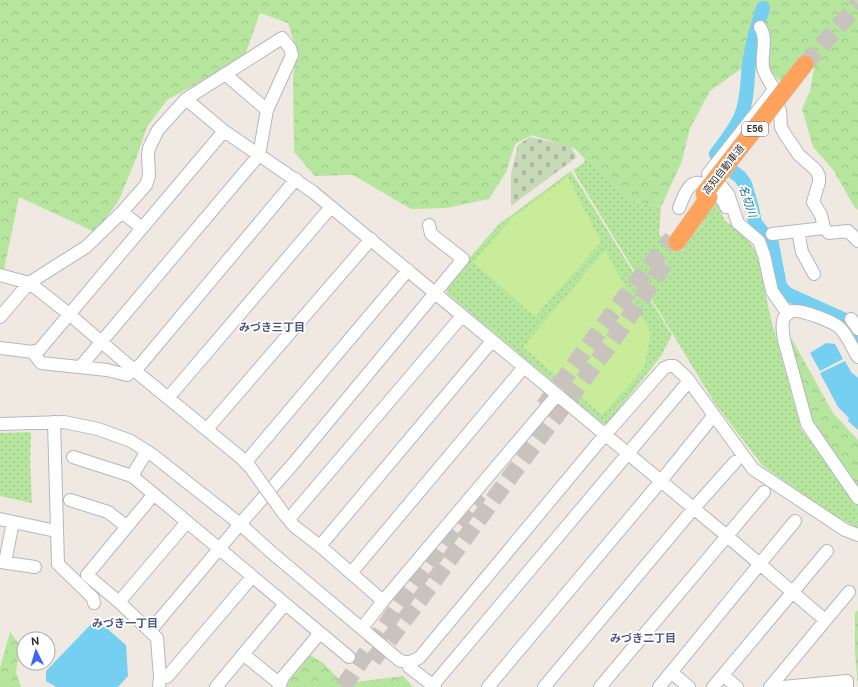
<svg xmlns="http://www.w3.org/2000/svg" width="858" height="687" font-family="'DM Sans','Noto Sans JP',sans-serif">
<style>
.green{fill:url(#green-dots)}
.forest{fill:url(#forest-crowns)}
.cemetery{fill:url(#cemetery-stones)}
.pitch{fill:#c9ec9a}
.water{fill:#75cff0}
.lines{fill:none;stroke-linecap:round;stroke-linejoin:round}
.river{stroke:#75cff0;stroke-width:14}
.highway-tunnel{stroke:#c8c4bd;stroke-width:17;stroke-dasharray:17 8;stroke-linecap:butt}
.minor-casing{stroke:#b4b7c1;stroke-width:14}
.highway-casing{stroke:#c9c9c9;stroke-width:18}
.minor{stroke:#fff;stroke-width:12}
.highway{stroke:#ffa35c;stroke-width:17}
.minor-bridge-casing{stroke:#b4b7c1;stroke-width:14;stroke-linecap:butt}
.highway-bridge-casing{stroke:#c9c9c9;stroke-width:18;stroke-linecap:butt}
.minor-bridge{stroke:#fff;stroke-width:12}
.highway-bridge{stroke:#ffa35c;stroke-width:17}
.labels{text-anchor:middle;stroke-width:3.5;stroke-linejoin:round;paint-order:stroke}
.shield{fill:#fff;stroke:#6d6d6d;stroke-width:1}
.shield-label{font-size:9px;font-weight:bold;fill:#2e2e2e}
.street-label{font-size:10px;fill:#2e2e2e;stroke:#fff}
.water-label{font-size:11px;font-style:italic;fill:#0d6fa3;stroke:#fff}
.neighbourhood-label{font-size:11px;font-weight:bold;fill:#4d5680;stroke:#fff}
</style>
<defs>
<pattern id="green-dots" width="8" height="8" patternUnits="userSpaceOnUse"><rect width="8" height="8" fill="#b6e59e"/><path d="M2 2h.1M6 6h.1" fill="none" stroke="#9dc588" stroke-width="1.8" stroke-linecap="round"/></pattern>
<pattern id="forest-crowns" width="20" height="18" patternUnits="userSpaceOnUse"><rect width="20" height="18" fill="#b6e59e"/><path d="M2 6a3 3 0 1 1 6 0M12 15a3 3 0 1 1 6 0" fill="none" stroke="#9dc588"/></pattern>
<pattern id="cemetery-stones" width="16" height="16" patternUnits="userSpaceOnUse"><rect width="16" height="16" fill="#c8d9b8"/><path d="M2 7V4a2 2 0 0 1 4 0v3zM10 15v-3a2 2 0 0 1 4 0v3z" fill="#acbb9e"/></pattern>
</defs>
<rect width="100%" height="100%" fill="#efe9e1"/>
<path class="green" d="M585 159 599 168 630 201 661 207 659 235 682 251 716 200 725 221 744 232 757 255 771 319 801 429 858 504V528L831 514 762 465 714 402 573 170 584 163Z
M571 171 672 335 661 356 607 424H603L447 293 446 285 499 224Z
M31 432 30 462 32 503 0 496V433Z"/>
<path class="forest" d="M0 0H858V210L855 208 834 171 813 147 802 109 810 91 814 68 804 60 786 79 780 81 770 71 763 55 735 73 710 91 690 128 682 161 661 207 630 201 599 168 585 159 574 148 532 135 515 144 506 172 489 199 446 208 411 209 353 175 315 176 294 152 293 79 296 49 288 23 260 13 243 61 210 76 167 100 147 127 136 159 118 202 95 232 19 197 4 270 0 269Z
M792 339 833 413 858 440V488L812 423 790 340Z
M858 610V687L855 652V613Z
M10 632 20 645 16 672 21 687H0V668Z
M310 655 322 662 341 681 355 682 403 676 413 687H286L289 681Z"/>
<path class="cemetery" d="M530 137 570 146 577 157 511 206V174L518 145Z"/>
<path class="pitch" d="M568 177 601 242 535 317 473 262 513 217Z
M605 250 651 333 644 368 602 415 523 347Z"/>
<path class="water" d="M826 343 835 344 843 359 820 371 810 353Z
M845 361 851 372 858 378V430L848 421 849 418 838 407 820 373Z
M96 619 126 645 128 676 118 687H56L46 681V671Z"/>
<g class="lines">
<path class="river" d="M763 8C757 26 752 45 749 64 747 82 748 99 741 116 735 130 725 142 716 154L723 164 740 177 745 184 752 208 755 223 772 244 780 286 787 294 847 321 858 341"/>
<path class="highway-tunnel" d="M805 64 858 4
M544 406 616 308 672 238
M373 660C425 596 472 527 522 461 572 394 625 329 668 257
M343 687 401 603 479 494"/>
<g class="minor-casing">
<path id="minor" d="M760 27C768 39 761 53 763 67 764 75 771 82 774 90L708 174 723 188 728 194 738 223 759 241 764 255 772 291 788 314
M225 74 267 110
M775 95 780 111 781 127 784 133 799 155 816 170 819 176V182L813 202 821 215 824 228
M186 99 224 131 313 192 435 293 463 259 431 234 429 225
M679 208C682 201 688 181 699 183 703 183 707 187 710 189 717 193 723 199 726 207
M122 212 142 228
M798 231 802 252 814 274
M772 234 824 228 829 233 848 231 858 241
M0 275 29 283 36 288 69 314 134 370 240 457 250 467
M0 317 29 283 86 247 122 212 146 185 149 176 148 155 149 148 158 130 186 99 282 38 290 48 292 55 267 110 259 155 81 366
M851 319 858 329
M0 348 33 352 41 363 107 370 127 375 141 364 296 179
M33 352 40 349 224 131
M858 357C852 348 848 336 840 328 834 322 803 310 794 311 790 311 786 315 784 318 781 324 783 333 784 340L807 424 858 498
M168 398 331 207
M54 422 58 564 93 598 94 603
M0 424 64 422 98 429 131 441 154 456 240 524 271 552 399 660C406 664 413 662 420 657L598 443 664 368 669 366H674L687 378 753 469 845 530 858 535
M207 429 371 239
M147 451 132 476 349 657
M73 457 132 476
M246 462 408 270
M154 494 87 575 119 602 157 638 160 677 159 687
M70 500 108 512 126 526
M284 514 294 526 320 546 383 601
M0 519 56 531
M289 519 462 316
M320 546 492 341
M0 562 35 567
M5 562 13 522
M351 573 524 367
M119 602 187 522
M362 628 383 601 557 395
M150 631 240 524 293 464 435 293 727 536 825 620
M243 654 280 684
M407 662 409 667 435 687
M672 673 689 687
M723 675 827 551
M160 677H167L252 577
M433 685 689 381
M216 687 285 604
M279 687 283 677 320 633
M488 687 661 481 714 415
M544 687 694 508 735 462
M600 687 764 492
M659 687 795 521
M713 687 723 675 737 687
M770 687 849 592
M783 687 847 681V687"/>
</g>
<g class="highway-casing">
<path id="highway" d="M677 242 709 197"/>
</g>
<use href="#minor" class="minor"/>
<use href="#highway" class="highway"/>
<g class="minor-bridge-casing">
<path id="minor-bridge" d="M250 467 284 514"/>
</g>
<g class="highway-bridge-casing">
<path id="highway-bridge" d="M704 194 805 64"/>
</g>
<use href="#minor-bridge" class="minor-bridge"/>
<use href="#highway-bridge" class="highway-bridge"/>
</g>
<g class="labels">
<rect class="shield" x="742" y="122" width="26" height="14" rx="3"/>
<g class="shield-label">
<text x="755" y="132">E56</text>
</g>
<g class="street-label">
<text transform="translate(723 169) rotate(-52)" y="4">高知自動車道</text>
</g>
<g class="water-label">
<text transform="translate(748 201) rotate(72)" y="4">名切川</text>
</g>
<g class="neighbourhood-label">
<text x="272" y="331">みづき三丁目</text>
<text x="125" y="627">みづき一丁目</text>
<text x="643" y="642">みづき二丁目</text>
</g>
</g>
<g transform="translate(36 651) rotate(355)"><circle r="19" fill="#ffffff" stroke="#ababab"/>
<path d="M0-3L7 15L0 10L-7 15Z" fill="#4264fb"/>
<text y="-6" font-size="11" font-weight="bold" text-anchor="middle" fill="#2e2e2e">N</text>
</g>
</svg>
